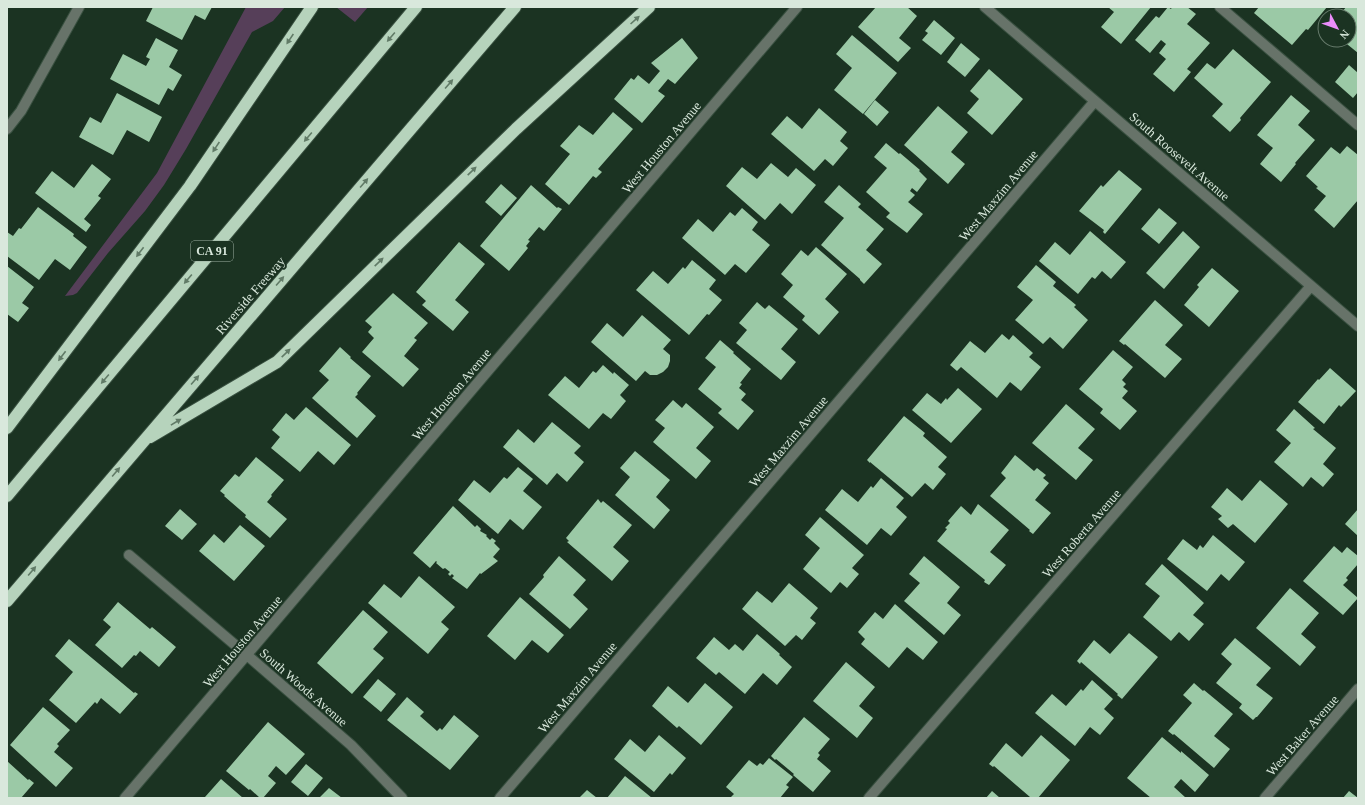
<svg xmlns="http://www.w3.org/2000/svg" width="1365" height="805" font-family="Georgia,serif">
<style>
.green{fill:#563f59}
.building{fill:#9bc9a6}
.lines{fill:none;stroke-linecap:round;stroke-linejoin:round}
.minor-casing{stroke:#395040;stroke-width:12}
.highway-casing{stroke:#395040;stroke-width:14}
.minor{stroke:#677369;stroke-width:10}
.highway{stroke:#b6d3bc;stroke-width:12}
.oneway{fill:#617b67}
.labels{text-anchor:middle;stroke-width:4;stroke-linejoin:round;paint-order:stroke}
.shield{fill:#1b3322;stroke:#a0b2a4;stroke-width:1}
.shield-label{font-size:12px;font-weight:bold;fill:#d9e8dc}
.street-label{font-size:13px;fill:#d9e8dc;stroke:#1b3322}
</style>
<rect width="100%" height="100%" fill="#1b3322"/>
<path class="green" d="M246 7H285L273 21 252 32 186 149 164 185 145 211 108 253 77 293 73 295 65 296 157 173Z
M336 7H368L355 22Z"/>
<path class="building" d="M153 7H212L205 20 195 15 182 40 146 21Z
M876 7H907L917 16 899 38 911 48 898 62 858 27Z
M1108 7H1151L1121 44 1101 27 1114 12Z
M1168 7 1171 9 1172 7H1187L1196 14 1187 24 1210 43 1187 69 1191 72 1174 92 1153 74 1166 59 1159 53 1166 44 1161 40 1150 53 1135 40 1156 16 1159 18Z
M1259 7H1327L1308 30 1306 29 1292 45 1254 13Z
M1346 7H1358V53L1342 40H1349V16H1339Z
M934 20 955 38 941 55 922 40 928 33 925 31Z
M852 35 897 73 863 114 834 90 852 68 836 54Z
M156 38 178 50 169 67 182 75 173 91 168 88 159 105 110 79 123 54 146 66 150 59 146 57Z
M682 38 698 58 675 84 668 79 658 91 665 96 642 123 614 99 631 78 634 80 638 75 649 84 660 71 651 63Z
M961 43 980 59 965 77 947 62Z
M1233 49 1271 82 1240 118 1241 120 1230 132 1212 116 1223 104 1194 78 1207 63 1215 69Z
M1349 65 1358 73V92L1353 98 1335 82Z
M989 69 1023 99 992 135 967 113 979 99 970 91Z
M117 93 162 117 149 142 127 130 113 155 79 137 90 117 101 123Z
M1291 95 1310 111 1298 125 1315 140 1295 163 1296 164 1281 182 1260 164 1273 148 1257 135Z
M875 100 889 112 877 126 864 114Z
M938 106 968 132 951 152 965 164 948 184 904 145Z
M819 108 847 132 840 141 848 148 833 166 825 159 814 171 771 134 787 116 802 129Z
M613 112 633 129 598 169 602 172 596 178 593 176 569 205 545 184 570 154 560 146 579 125 593 135Z
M886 143 899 154 900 153 920 170 919 171 927 179 917 192 912 188 910 191 915 195 908 202 923 214 907 233 886 217 890 213 866 192 887 168 874 157Z
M1347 146 1358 155V200L1334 228 1314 210 1326 196 1316 188 1318 187 1306 176 1331 147 1340 154Z
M771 163 788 177 796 168 816 185 792 214 780 203 765 220 726 186 742 167 757 179Z
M92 164 111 179 98 196 101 198 84 219 91 225 86 232 35 193 52 171 74 188Z
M1119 170 1142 189 1105 234 1103 232 1104 230 1079 211 1101 185 1103 187Z
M501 184 517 198 501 216 485 202Z
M531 185 557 208 558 207 562 209 544 231 539 227 528 240 530 241 526 246 528 248 509 271 480 246Z
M839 185 861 204 858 207 884 229 866 250 882 264 864 284 860 280V279L821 245 844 218 824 202Z
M38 207 74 234 73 236 87 247 70 270 55 259 39 280 7 256V232L13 236 19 228 21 229Z
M742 208 758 222 752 230 770 245 746 273 735 264 725 275 682 238 698 219 713 232 730 212 735 216Z
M1159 208 1177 223 1159 244 1141 229Z
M1090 231 1126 262 1111 279 1102 271 1095 279 1092 277 1078 294 1039 261 1055 242 1070 255Z
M1183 231 1200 247 1164 289 1146 273Z
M459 242 485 264 455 300 469 312 453 331 422 305 426 301 416 292Z
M816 247 847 274 825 299 839 312 819 335 802 320 805 316 783 297 793 285 781 274 801 250 808 256Z
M692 260 716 280 709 289 722 300 709 315 707 314 689 335 636 290 653 271 668 284 683 267 685 269Z
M1036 265 1056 282 1053 286 1076 305 1074 307 1088 320 1063 349 1050 337 1043 344 1015 320 1033 300 1017 287Z
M7 266 34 287 22 303 29 308 18 322 7 314Z
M1212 268 1239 291 1209 327 1184 305 1199 287 1197 285Z
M393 293 428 323 414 338 417 340 404 356 419 369 403 387 362 352 374 338 368 332 372 327 365 321Z
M1155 300 1183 325 1165 345 1182 359 1165 378 1125 344 1124 345 1119 341Z
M757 302 765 309 769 305 798 329 781 349 796 362 781 380 736 343 747 330 739 323Z
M642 315 671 340 663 349 670 355V361L668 367 663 372 657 375H650L645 371 636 381 591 342 607 323 623 337Z
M1002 334 1009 340 1013 335 1033 353 1029 357 1041 367 1021 391 1010 382 997 398 961 367 957 371 950 365 970 341 985 353Z
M720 340 734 352 733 353 751 369 740 383 742 384 739 388 746 394 741 400 754 411 738 430 718 413 722 409 698 389 716 367 705 358Z
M340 347 351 357 350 358 371 376 357 393 358 394 355 397 376 416 357 438 312 398 329 380 319 371Z
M1113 350 1133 367 1122 380 1126 384 1123 387 1128 391 1122 398 1137 411 1120 430 1100 413 1103 409 1079 389Z
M603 365 613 374 614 372 629 385 620 395 626 401 611 419 603 413 589 429 548 395 565 376 579 388 593 371 596 373Z
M1330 368 1356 391 1341 407 1339 405 1324 424 1298 402 1318 379 1319 380Z
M958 388 982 409 951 443 912 410 927 393 941 404 946 398 947 400Z
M673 400 682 408 686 403 714 427 696 448 711 461 696 479 653 442 665 428 655 420Z
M1066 404 1095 429 1078 448 1093 460 1076 480 1032 443Z
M306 407 351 445 334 465 318 451 300 472 271 448 280 437 272 430 286 413 294 420Z
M1294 409 1315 428 1313 429 1336 448 1323 464 1334 474 1323 487 1311 477 1303 487 1274 462 1291 443 1276 430Z
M904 416 925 433 923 436 947 457 938 467 946 474 933 490 925 483 912 497 870 462V463L867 460Z
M552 422 581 446 574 453 584 462 567 482 557 473 547 485 503 447 518 429 534 443Z
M635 451 670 480 656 497 670 510 654 529 615 495 630 477 620 468Z
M1015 455 1034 471 1037 468 1046 475 1043 478 1049 483 1035 500 1051 513 1033 534 1029 531 1030 530 990 496 1006 478 1001 473Z
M256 457 284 480 271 495 272 496 267 502 287 519 270 538 245 517 246 515 224 496 225 495 220 491 235 474 239 477Z
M518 467 533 479 523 491 542 507 523 530 510 519 498 534 458 500 474 480 490 493 504 477 507 479Z
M881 478 904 498 896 507 907 517 891 536 881 528 867 545 825 510 842 489 858 502 871 486 873 488Z
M1260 480 1288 504 1255 543 1233 524 1228 528 1218 519 1222 516 1211 507 1227 488 1242 501Z
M598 499 601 503 603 501 632 525 613 547 629 561 612 581 567 542 569 541 566 538Z
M978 504 1009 530 990 552 1006 565 989 585 984 582 985 580 937 541 947 529 945 528 950 523 948 521 961 506 971 515Z
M453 506 475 527 477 525 481 529 480 531 487 535 486 536 490 540 492 538 496 541 494 543 500 549 493 557 498 561 481 574 480 573 467 589 452 578 454 576 452 574 450 576 448 574 450 572 445 568 443 569 436 563 437 562 436 561 430 568 413 553Z
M180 509 197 524 182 540 165 526Z
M1358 509V536L1345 524Z
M820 517 864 555 852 568 859 574 847 588 840 582 831 593 803 569 820 548 805 535Z
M240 525 265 546 234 581 199 551 214 534 224 543Z
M1213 535 1245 562 1229 581 1221 574 1207 591 1167 559 1183 539 1197 550 1200 545 1203 548Z
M1334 546 1342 553 1347 547 1358 556V564L1346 578 1348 580 1343 585 1358 598 1343 615 1303 581Z
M559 556 586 580 573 595 588 609 570 629 529 594 544 577 543 575Z
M924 556 960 587 947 603 961 615 944 635 904 601 920 583 909 574Z
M1162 564 1204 603 1193 615 1204 624 1189 641 1179 632 1171 641 1143 617 1160 596 1145 584Z
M419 576 455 607 441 622 449 629 428 654 368 603 384 584 401 598Z
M789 583 818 608 810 618 816 623 802 640 796 635 785 646 742 609 757 591 772 603Z
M1290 588 1319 613 1301 634 1316 647 1300 666 1256 628Z
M520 597 564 635 548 653 532 640 515 660 487 636Z
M118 602 150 629 152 627 176 647 159 667 140 651 136 656 134 655 122 668 95 645 111 627 103 620Z
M895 604 938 642 923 660 907 647 889 668 861 644 865 639 858 632 875 612 883 619Z
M363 610 388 632 373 649 384 658 352 694 317 663Z
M1129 633 1158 657 1122 699 1117 695 1118 694 1081 662 1080 664 1077 661 1094 640 1110 654Z
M757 634 780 654 779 655 792 667 777 685 763 673 745 694 719 672 716 675 696 658 714 637 729 650 735 644 743 651Z
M1235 638 1271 668 1256 685 1273 698 1257 717H1256L1253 720 1239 708 1242 704 1216 683 1232 664 1221 654Z
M69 639 110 673 134 693 135 692 138 694 120 714 101 698 97 704 95 702 76 723 49 700 73 672 55 656Z
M846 662 875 687 859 706 873 718 857 738 813 701Z
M378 679 396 694 381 712 363 697Z
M1092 680 1113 699 1104 709 1114 718 1100 735 1090 727 1075 746 1035 713 1052 694 1066 706 1081 689 1083 691Z
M705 683 733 707 701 745 679 726 677 728 652 706 668 686 688 703Z
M1194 683 1203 691 1204 690 1233 714 1214 736 1230 749 1214 768 1174 734 1173 735 1168 731 1192 703 1183 695Z
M407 697 424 712 420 716 437 731 440 728 442 730 454 715 479 736 450 770 387 720Z
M43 707 70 730 57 744 59 746 54 752 73 768 56 787 10 745Z
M804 717 830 739 818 753 820 755 817 759 831 771 813 792 793 775 794 774 776 759 775 760 771 756Z
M268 722 305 754 286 775 276 766 268 776 276 783 263 798H260L250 789 249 790 226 771Z
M659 735 686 758 672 775 670 773 654 792 614 759 630 739 645 752Z
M1041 735 1070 760 1038 798H1029L1030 797 994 766 993 767 989 764 1006 743 1022 757Z
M1162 737 1181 753V751L1209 775 1195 792 1181 779 1174 787 1186 798H1151L1127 778Z
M769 758 793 777 786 785 789 787 780 798H730L734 794 726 787 749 760 757 766 760 763 763 765Z
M7 761 28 780 29 779 34 783 21 798H7Z
M306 764 323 778 308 796 291 782Z
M625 776 652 798H607Z
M221 779 243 798H207L205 797Z
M329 788 342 798H319Z
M587 790 597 798H579Z
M992 791 1000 798H986Z
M1349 791 1358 798H1343Z"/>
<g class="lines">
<g class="minor-casing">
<path id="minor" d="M985 7 1358 326
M1220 7 1358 125
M7 129 21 111 79 7
M129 555 247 655 351 745 402 798
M125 798 797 7
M500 798 1095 101
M869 798 1311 286
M1265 798 1358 689"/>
</g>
<g class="highway-casing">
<path id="highway" d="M7 428 190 186 312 7
M150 437 277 362 516 129 649 7
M7 496 416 7
M7 601 515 7"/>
</g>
<use href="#minor" class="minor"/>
<use href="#highway" class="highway"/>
</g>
<defs><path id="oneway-solid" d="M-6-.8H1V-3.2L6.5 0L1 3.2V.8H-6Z"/></defs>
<g class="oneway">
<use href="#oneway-solid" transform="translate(635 20) rotate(-42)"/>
<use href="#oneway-solid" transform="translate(391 37) rotate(130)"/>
<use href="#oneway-solid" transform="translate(290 39) rotate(124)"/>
<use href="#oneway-solid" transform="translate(449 84) rotate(-49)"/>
<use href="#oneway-solid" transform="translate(308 137) rotate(130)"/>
<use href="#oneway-solid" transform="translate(216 147) rotate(124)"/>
<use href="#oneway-solid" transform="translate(472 171) rotate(-44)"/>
<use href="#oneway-solid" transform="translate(364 183) rotate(-49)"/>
<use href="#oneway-solid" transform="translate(140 252) rotate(127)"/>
<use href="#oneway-solid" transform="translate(379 262) rotate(-44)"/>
<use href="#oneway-solid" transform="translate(188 279) rotate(130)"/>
<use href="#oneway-solid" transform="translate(280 281) rotate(-49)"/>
<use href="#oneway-solid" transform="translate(286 353) rotate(-44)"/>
<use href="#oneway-solid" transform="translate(62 356) rotate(127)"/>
<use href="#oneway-solid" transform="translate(105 379) rotate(130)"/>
<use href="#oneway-solid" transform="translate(195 380) rotate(-49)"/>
<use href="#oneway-solid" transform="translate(176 422) rotate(-31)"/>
<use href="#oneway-solid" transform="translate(116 472) rotate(-50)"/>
<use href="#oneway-solid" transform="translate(32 571) rotate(-50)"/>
</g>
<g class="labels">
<rect class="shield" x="191" y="241" width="42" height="20" rx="3"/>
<g class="shield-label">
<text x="212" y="255">CA 91</text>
</g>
<g class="street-label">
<text transform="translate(661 147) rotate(-50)" y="5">West Houston Avenue</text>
<text transform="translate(1180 156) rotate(41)" y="5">South Roosevelt Avenue</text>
<text transform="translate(998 195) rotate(-50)" y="5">West Maxzim Avenue</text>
<text transform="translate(250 295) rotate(-49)" y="5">Riverside Freeway</text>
<text transform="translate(451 394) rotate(-50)" y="5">West Houston Avenue</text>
<text transform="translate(788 441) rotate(-50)" y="5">West Maxzim Avenue</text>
<text transform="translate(1081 533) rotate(-49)" y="5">West Roberta Avenue</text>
<text transform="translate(242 641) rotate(-50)" y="5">West Houston Avenue</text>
<text transform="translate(304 687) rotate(41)" y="5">South Woods Avenue</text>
<text transform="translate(577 687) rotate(-50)" y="5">West Maxzim Avenue</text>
<text transform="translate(1302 735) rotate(-49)" y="5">West Baker Avenue</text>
</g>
</g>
<rect width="1365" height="805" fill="none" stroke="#d9e8dc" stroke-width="16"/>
<g transform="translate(1337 28) rotate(131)"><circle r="19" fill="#1b3322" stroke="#677b6c"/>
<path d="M0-3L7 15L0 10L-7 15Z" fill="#eb8dfb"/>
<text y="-6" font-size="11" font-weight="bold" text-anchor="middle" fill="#d9e8dc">N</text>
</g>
</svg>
